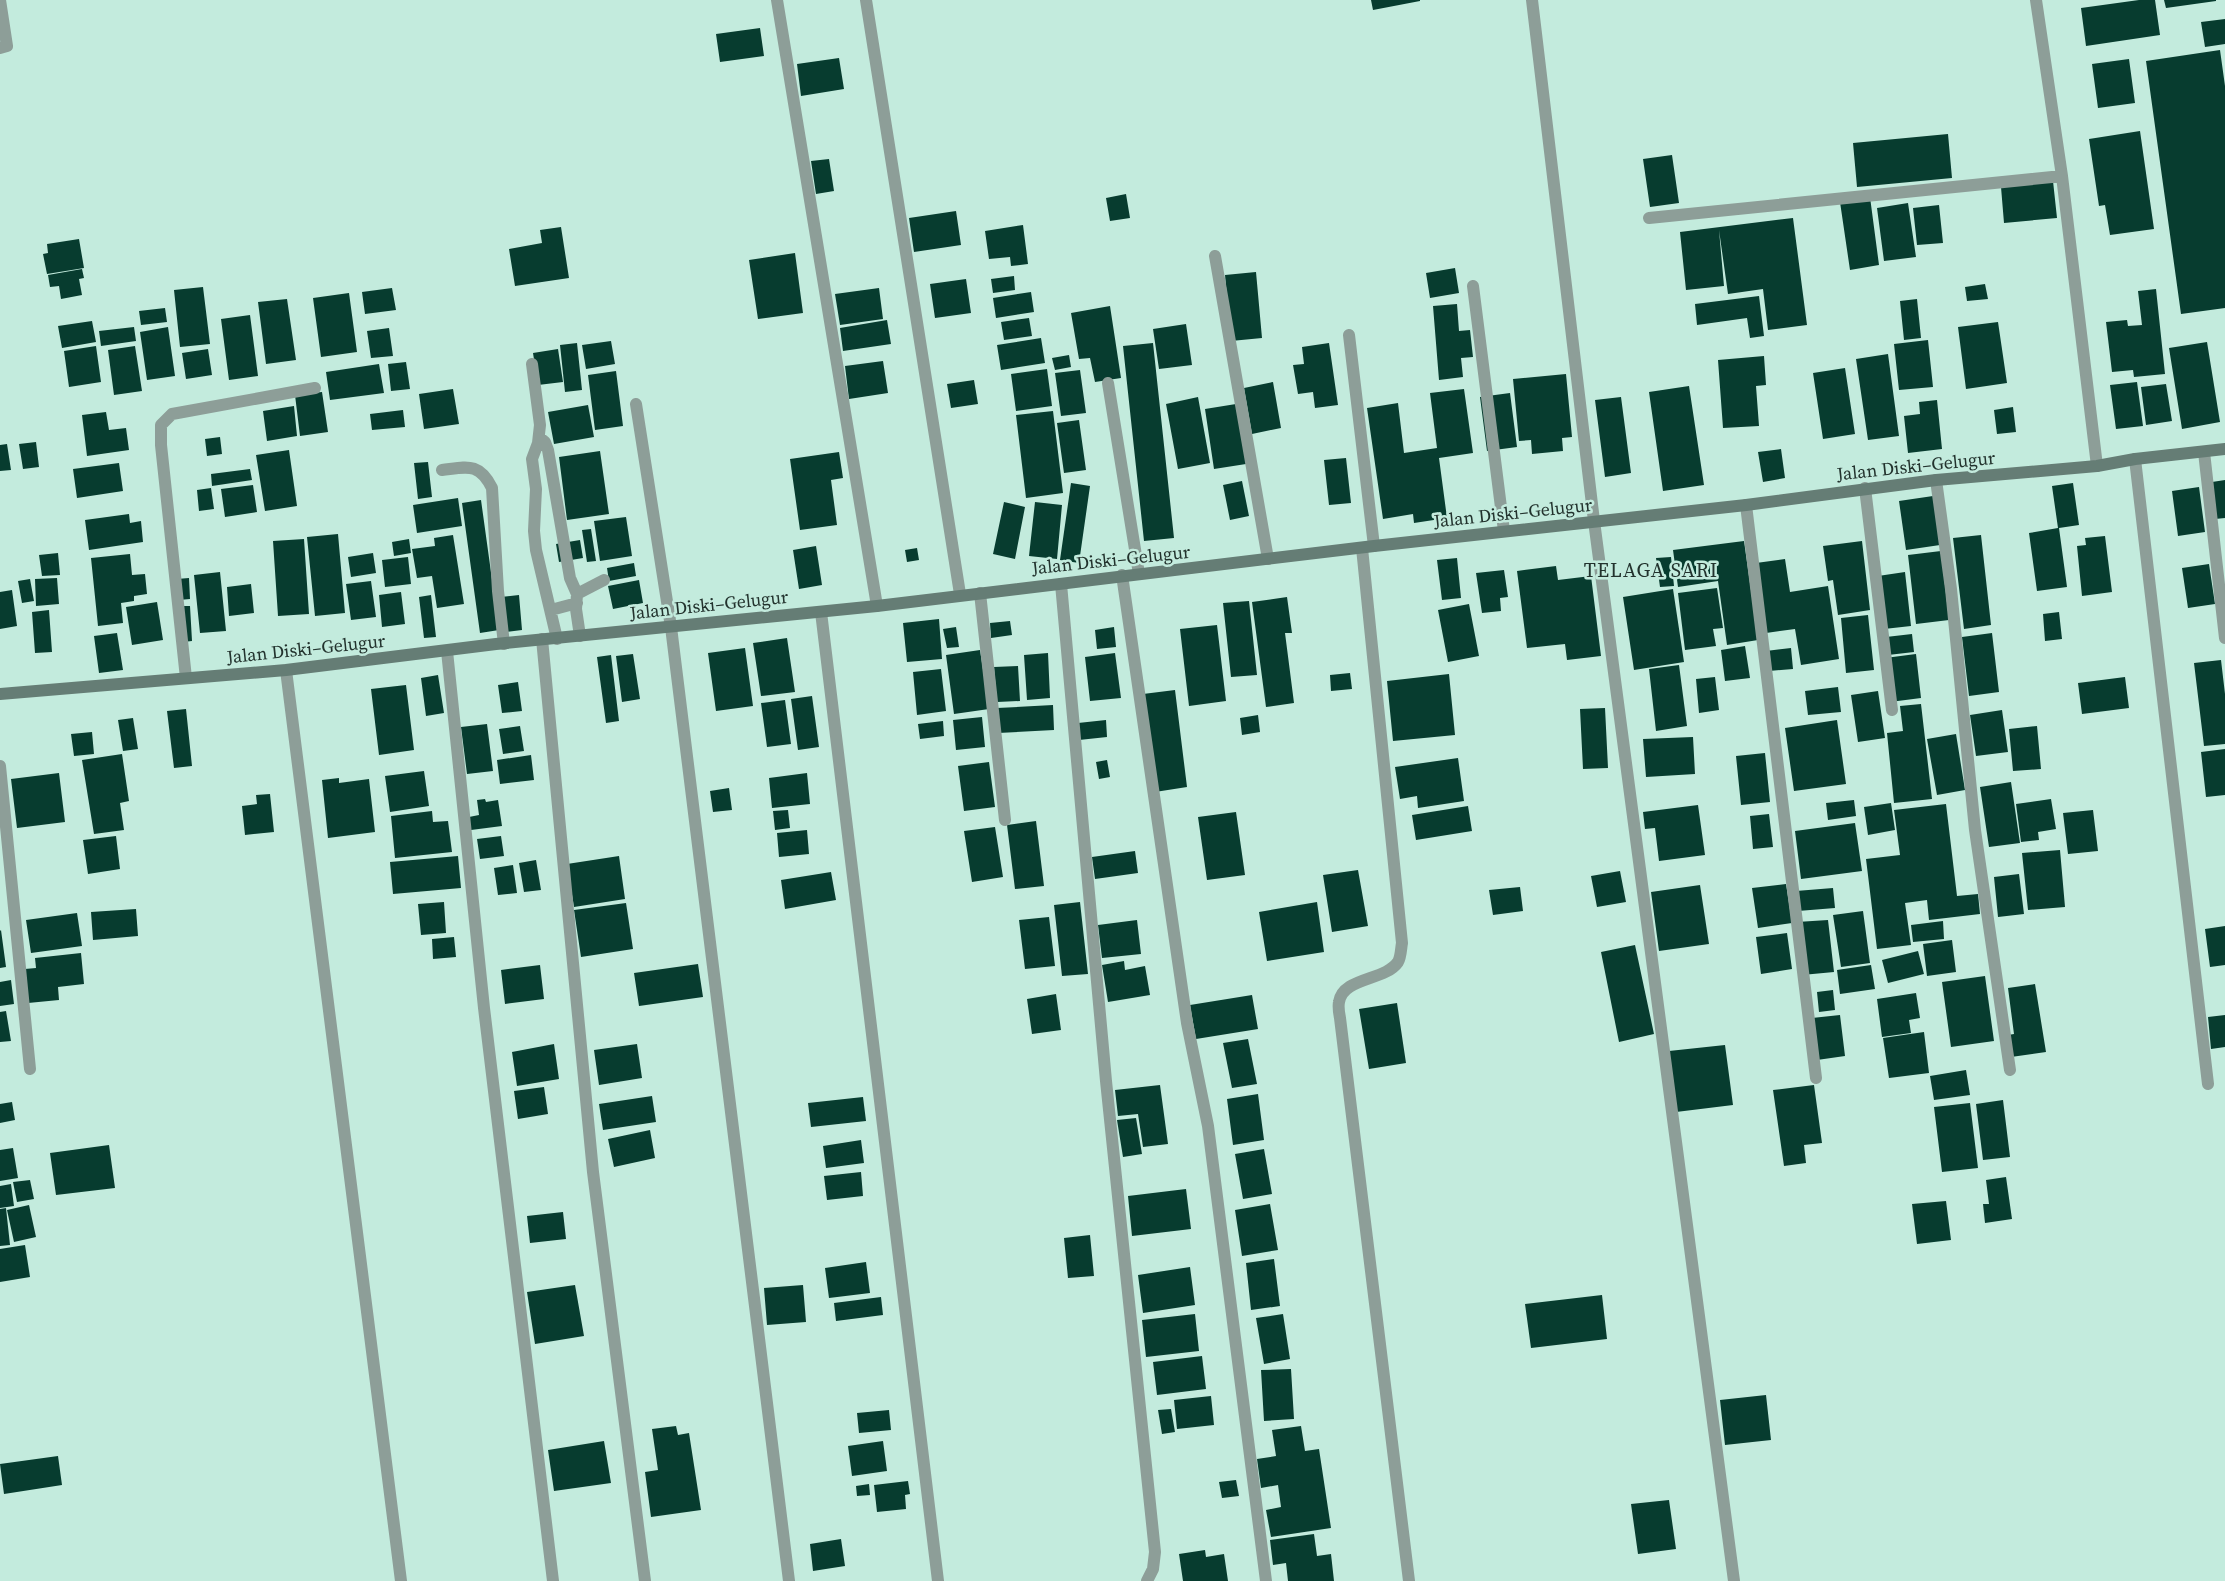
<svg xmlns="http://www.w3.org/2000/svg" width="2225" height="1581" font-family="'Source Serif 4',serif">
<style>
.building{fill:#073c2f}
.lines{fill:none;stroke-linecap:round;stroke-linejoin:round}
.minor{stroke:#8d9e98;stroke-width:12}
.secondary{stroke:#657d75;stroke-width:12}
.labels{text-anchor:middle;stroke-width:5;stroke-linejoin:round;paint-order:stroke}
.street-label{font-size:18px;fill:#22322d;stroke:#c3ebdd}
.quarter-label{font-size:20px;letter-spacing:1px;fill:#22322d;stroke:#c3ebdd}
</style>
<rect width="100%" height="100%" fill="#c3ebdd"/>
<path class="building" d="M1371 0H1420V1L1373 10Z
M2139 0H2155L2160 35 2086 46 2081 8Z
M2164 0H2216V1L2166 8Z
M2225 19V44L2205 47 2201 22Z
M760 28 764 56 720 62 716 34Z
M2220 50 2225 86V308L2181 314 2146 61Z
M839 58 844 89 801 96 797 64Z
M2129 59 2135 103 2098 108 2092 64Z
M2140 131 2154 229 2110 235 2105 205 2099 206 2089 139Z
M1948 134 1952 178 1857 187 1853 143Z
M1672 155 1679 203 1650 207 1643 159Z
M829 159 834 191 816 194 811 161Z
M2053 181 2057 218 2004 223 2001 187Z
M1126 194 1130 218 1110 221 1106 198Z
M1870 197 1879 265 1850 270 1840 202Z
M1908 203 1916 257 1884 261 1877 208Z
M1939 205 1943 243 1917 245 1913 208Z
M956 211 961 245 914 252 909 218Z
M1793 218 1807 325 1768 330 1763 289 1728 294 1719 230 1724 286 1686 290 1680 232Z
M1023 225 1028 264 1011 266 1010 257 989 259 985 231Z
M561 227 569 278 515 286 509 249 542 243 540 230Z
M79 239 84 268 47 274 43 254 48 253 47 244Z
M795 253 803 313 758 319 749 260Z
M1455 268 1459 293 1430 298 1426 273Z
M82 269 84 278 79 279 82 295 61 299 59 286 50 287 48 275Z
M1256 272 1262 338 1231 341 1225 275Z
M1014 276 1015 290 993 293 991 279Z
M966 279 971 313 935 318 930 284Z
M1985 284 1988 299 1967 301 1965 287Z
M203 287 210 344 180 347 174 290Z
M392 288 396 310 365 314 362 292Z
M879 288 883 319 840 325 835 294Z
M2156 289 2165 374 2134 377 2133 370 2112 372 2106 322 2127 320 2128 326 2142 325 2138 291Z
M1031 292 1034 312 996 318 993 298Z
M349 293 357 352 321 357 313 298Z
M1759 296 1764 336 1750 338 1747 318 1697 325 1695 304Z
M287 299 296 360 266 364 258 302Z
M1917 299 1921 338 1904 340 1900 301Z
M1457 304 1459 331 1470 330 1473 357 1461 358 1463 377 1439 380 1433 306Z
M1110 306 1121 378 1095 382 1090 358 1079 359 1071 313Z
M165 308 167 322 141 325 139 311Z
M250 315 258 376 229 380 221 319Z
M1029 318 1032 336 1004 340 1001 322Z
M887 320 891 344 843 351 840 328Z
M92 321 96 342 62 348 58 326Z
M1998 322 2007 383 1966 389 1958 327Z
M1186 324 1192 365 1159 369 1153 329Z
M134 327 136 341 101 346 99 331Z
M168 327 175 376 147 380 140 332Z
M389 328 393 356 371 358 367 331Z
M1041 338 1045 363 1001 370 997 345Z
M1928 340 1933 387 1899 390 1894 344Z
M611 341 615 364 586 369 582 345Z
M2207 342 2220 422 2182 429 2169 348Z
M577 343 582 390 565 392 560 345Z
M1153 343 1174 538 1144 541 1123 346Z
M1329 343 1338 405 1315 408 1313 392 1298 394 1293 365 1304 364 1302 347Z
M96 346 101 382 69 387 64 351Z
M135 346 142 391 114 395 108 350Z
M208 349 212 375 186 379 182 353Z
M558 349 563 382 538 385 533 353Z
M1888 354 1899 436 1868 440 1856 359Z
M1069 355 1071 367 1055 370 1052 358Z
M1764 356 1766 385 1756 386 1759 426 1723 428 1718 360Z
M883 361 888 393 849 399 845 366Z
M406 362 410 389 391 391 388 364Z
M379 364 384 393 330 400 326 372Z
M1845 368 1855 434 1823 439 1813 373Z
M1047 369 1052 406 1016 411 1011 374Z
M1080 370 1086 413 1061 416 1055 373Z
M616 371 623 426 595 430 588 375Z
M1566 374 1572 437 1562 438 1563 451 1532 454 1531 440 1519 441 1513 379Z
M974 380 978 404 951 408 947 384Z
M1273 382 1281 428 1252 434 1244 388Z
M2137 382 2143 426 2116 429 2110 385Z
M2166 384 2172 421 2146 425 2141 387Z
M1689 386 1704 485 1663 491 1649 392Z
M453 389 459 424 424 429 419 394Z
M1464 389 1473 453 1439 458 1447 518 1414 523 1413 514 1383 519 1367 408 1398 403 1404 453 1437 448 1430 393Z
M322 392 328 432 300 436 295 395Z
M1510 393 1517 447 1487 451 1480 397Z
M1198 397 1210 463 1178 469 1166 404Z
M1621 397 1631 473 1605 477 1595 400Z
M1937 400 1942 449 1908 453 1904 416 1920 414 1919 402Z
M1236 404 1246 464 1214 469 1205 409Z
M588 405 594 437 554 444 548 412Z
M294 406 297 436 267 441 263 411Z
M2013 407 2016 432 1997 434 1994 410Z
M403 410 405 427 372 430 370 414Z
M1053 411 1063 493 1026 498 1016 415Z
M106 412 109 430 126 428 129 450 87 456 82 415Z
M1079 420 1086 470 1064 473 1057 423Z
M220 437 222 454 207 456 205 439Z
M36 442 39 467 23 469 19 444Z
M7 444 11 470 0 471V445Z
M1781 449 1785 478 1763 482 1758 452Z
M289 450 297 506 265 511 256 455Z
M600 451 609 514 567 520 559 457Z
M839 452 843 478 831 480 837 525 800 530 790 459Z
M1346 458 1351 503 1329 505 1324 460Z
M428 462 432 497 418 499 414 463Z
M119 463 123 491 77 498 73 469Z
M250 469 252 480 212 486 211 474Z
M2225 480V518L2215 519 2212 482Z
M1242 481 1249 516 1230 520 1223 485Z
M1071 483 1090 486 1079 563 1060 560Z
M2073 483 2079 525 2059 528 2067 587 2037 591 2029 533 2058 528 2052 486Z
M253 485 257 512 225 517 221 489Z
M2199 487 2205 532 2178 536 2172 491Z
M211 488 214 509 199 511 197 490Z
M1933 496 1940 545 1906 550 1899 501Z
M458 498 462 526 417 533 413 505Z
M481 500 499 630 480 633 462 503Z
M1004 502 1025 507 1015 559 993 554Z
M1035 502 1062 505 1057 559 1029 556Z
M129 514 130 523 141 521 143 542 89 550 85 520Z
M626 517 632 556 600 561 594 521Z
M591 529 596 561 587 562 582 530Z
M338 534 345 613 315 616 307 537Z
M453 535 464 604 437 608 432 576 417 578 412 549 435 546 434 538Z
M1981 535 1991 625 1964 629 1953 538Z
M2105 536 2112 592 2082 596 2077 546 2086 545 2085 538Z
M304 539 309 614 278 616 273 541Z
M409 539 411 553 394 556 392 542Z
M580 540 583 558 559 562 556 544Z
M1744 541 1758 640 1727 645 1718 581 1678 587 1673 550Z
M1862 541 1870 610 1838 615 1833 580 1828 581 1823 546Z
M816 546 822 585 799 589 793 550Z
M917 548 919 560 907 562 905 550Z
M1941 551 1949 620 1916 624 1908 555Z
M58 553 60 575 42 576 39 555Z
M373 553 376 573 351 577 348 557Z
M130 554 132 575 145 574 147 594 134 596V601L121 603 123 623 98 626 91 558Z
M408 557 411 584 385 587 382 560Z
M1671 557 1674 586 1660 587 1656 558Z
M1457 558 1461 598 1442 600 1437 560Z
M1785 559 1790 592 1828 586 1839 659 1801 665 1795 629 1766 633 1756 563Z
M634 563 636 576 609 581 607 568Z
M2209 564 2215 604 2188 608 2182 568Z
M1556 566 1558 580 1591 576 1601 656 1567 660 1565 644 1527 648 1517 571Z
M1504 570 1508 597 1500 598 1501 611 1482 613 1476 573Z
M220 572 226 631 200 633 194 575Z
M1905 572 1911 626 1884 629 1878 576Z
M57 578 59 604 36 606 35 579Z
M189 578 190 599 179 600 177 579Z
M30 579 34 601 22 603 18 581Z
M639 580 643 603 613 609 608 586Z
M371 581 376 617 351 620 346 584Z
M251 584 254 613 229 616 227 587Z
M1717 588 1723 628 1713 629 1716 646 1685 650 1678 593Z
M1673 589 1684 662 1634 670 1623 597Z
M12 590 17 626 0 629V592Z
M401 592 405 624 382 627 379 595Z
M431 595 436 637 424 638 419 597Z
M519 595 522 630 505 632 501 597Z
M1287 597 1292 633H1285L1294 703 1266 707 1252 602Z
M1249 601 1257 675 1231 677 1223 603Z
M157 602 163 640 132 645 126 607Z
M1469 604 1479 656 1448 662 1438 610Z
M181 606H190L192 641 183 642Z
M49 610 52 652 35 653 32 612Z
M2059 612 2062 639 2045 641 2043 614Z
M1868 615 1874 670 1846 673 1841 618Z
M939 619 942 659 907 662 903 623Z
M1010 621 1012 635 991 638 990 623Z
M1217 625 1226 701 1189 706 1180 629Z
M956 627 959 647 947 648 943 629Z
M1114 627 1116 647 1097 649 1095 630Z
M117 633 123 670 99 673 94 636Z
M1992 633 1999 692 1969 696 1962 637Z
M1912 634 1914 652 1888 655 1886 637Z
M787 638 795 692 761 696 753 643Z
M1745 646 1750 678 1725 681 1721 650Z
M745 648 753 706 716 711 708 653Z
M1791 648 1793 669 1769 671 1766 651Z
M980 650 989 709 954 714 946 655Z
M1048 653 1050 698 1027 700 1024 655Z
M1115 653 1121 698 1090 701 1085 657Z
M633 654 640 699 622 702 616 656Z
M1916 654 1921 698 1890 702 1885 658Z
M611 655 619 721 606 723 597 657Z
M2221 660 2225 694V744L2204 746 2194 663Z
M1679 665 1687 726 1656 731 1649 669Z
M1018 666 1020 701 997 702 994 667Z
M941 669 946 711 917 715 913 672Z
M1350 673 1352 689 1331 691 1330 675Z
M1449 674 1455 735 1393 741 1387 681Z
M438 675 444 713 426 716 421 678Z
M1715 677 1719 710 1699 713 1696 679Z
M2125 677 2129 708 2082 714 2078 683Z
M518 682 522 711 502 713 498 685Z
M406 685 414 750 379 755 371 689Z
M1838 687 1841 712 1808 715 1805 691Z
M1175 690 1187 787 1155 792 1143 694Z
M1878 691 1885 738 1858 742 1851 695Z
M812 696 819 747 798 750 791 699Z
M785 700 791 744 767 747 761 703Z
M1921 704 1932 799 1894 803 1887 733 1903 731 1900 706Z
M1053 705 1054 730 998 733 997 708Z
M1605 708 1608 768 1583 769 1580 709Z
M186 709 192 766 174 768 167 711Z
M2002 710 2008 752 1976 756 1970 715Z
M1258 715 1260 732 1242 735 1240 718Z
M982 717 985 747 956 750 953 720Z
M133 718 138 749 123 751 118 720Z
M1106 720 1107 737 1079 740 1078 723Z
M1837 720 1846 784 1794 791 1785 728Z
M943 721 944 736 920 739 918 724Z
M487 724 493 771 467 774 461 727Z
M520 726 524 751 503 754 499 729Z
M2037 726 2041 769 2013 771 2009 729Z
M92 732 94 754 74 756 71 734Z
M1956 734 1965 790 1937 795 1927 739Z
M1693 737 1695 774 1646 777 1643 739Z
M2225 749V795L2206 797 2201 752Z
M1765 753 1770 802 1741 805 1736 756Z
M122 754 129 801 120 803 124 830 94 834 82 760Z
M531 755 534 780 500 784 497 760Z
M1458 758 1464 801 1418 808 1417 796 1400 799 1395 767Z
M1107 760 1110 777 1099 779 1096 762Z
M989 762 995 807 964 811 958 766Z
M424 771 429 806 390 812 385 776Z
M59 773 65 822 17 828 11 779Z
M807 773 810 804 772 808 769 778Z
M339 778V783L369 779 375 832 328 838 322 780Z
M2011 782 2020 843 1989 847 1980 787Z
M729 788 732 810 713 812 710 791Z
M270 794 274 832 245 835 242 806 257 804 256 795Z
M485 799 486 802 498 800 502 826 471 830 469 817 479 815 477 800Z
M2051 799 2056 829 2038 832 2039 840 2021 842 2016 804Z
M1854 800 1856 816 1828 820 1826 803Z
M1891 803 1895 830 1868 835 1864 807Z
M1946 804 1957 896 1978 894 1980 914 1929 920 1927 900 1905 903 1911 945 1877 949 1866 859 1900 855 1894 810Z
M1698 805 1705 855 1659 861 1655 828 1645 829 1643 812Z
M1468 806 1472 831 1416 840 1412 815Z
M788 810 790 828 775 830 773 811Z
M2093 810 2098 851 2068 854 2063 813Z
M432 811 433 822 448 821 452 852 395 858 391 816Z
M1236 812 1245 875 1207 880 1198 817Z
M1769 814 1773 847 1753 849 1750 816Z
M1036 821 1044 886 1015 889 1007 825Z
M1855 823 1862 871 1801 879 1795 831Z
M995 827 1003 877 972 882 964 831Z
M807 830 809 854 779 857 777 833Z
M116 836 120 869 88 874 83 840Z
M501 836 504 856 480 859 477 839Z
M2060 850 2065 907 2028 910 2022 853Z
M1135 851 1138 873 1095 879 1092 857Z
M458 856 461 888 393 894 390 862Z
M619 856 625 899 574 907 567 864Z
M536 860 541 890 524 892 519 863Z
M513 865 517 893 498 895 494 868Z
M1358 870 1368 926 1332 932 1323 875Z
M1620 871 1626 902 1597 907 1591 876Z
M831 872 836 900 785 909 781 880Z
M2019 874 2024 914 1998 917 1994 877Z
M1786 884 1792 923 1758 928 1752 888Z
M1700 885 1709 944 1659 951 1651 892Z
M1520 887 1523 911 1493 915 1489 890Z
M1833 888 1835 908 1798 911 1796 891Z
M444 902 446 933 421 935 418 904Z
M1080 902 1088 974 1062 976 1054 905Z
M1317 902 1324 952 1267 961 1259 912Z
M626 903 633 949 581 957 574 910Z
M136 909 138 936 93 940 91 912Z
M1863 911 1870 963 1841 967 1833 915Z
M77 913 82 946 31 953 26 920Z
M1049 917 1055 966 1025 969 1019 920Z
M1137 920 1141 954 1102 958 1098 925Z
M1828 920 1834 972 1802 975 1797 922Z
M1943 921 1944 939 1913 942 1911 925Z
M2225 926V965L2210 967 2205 929Z
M1 930 6 967 0 968V931Z
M1787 933 1792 969 1761 974 1756 937Z
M454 937 456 957 433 959 432 939Z
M1952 940 1956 972 1927 976 1923 944Z
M1635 945 1654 1034 1619 1042 1601 952Z
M1918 951 1924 974 1888 983 1882 960Z
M81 953 84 984 58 987 59 1000 28 1003 25 969 36 968 35 958Z
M1124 961 1125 970 1145 966 1150 995 1108 1002 1102 965Z
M698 964 703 997 639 1006 634 973Z
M540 965 544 999 505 1004 501 970Z
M1871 965 1875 989 1840 994 1837 970Z
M1985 976 1994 1041 1951 1047 1942 982Z
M11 980 14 1004 0 1006V982Z
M2035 984 2046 1052 2011 1057 2008 1035 2014 1034 2008 988Z
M1833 990 1835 1010 1819 1012 1817 992Z
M1916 993 1920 1018 1909 1020 1911 1033 1882 1037 1877 999Z
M1056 994 1061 1030 1032 1034 1027 999Z
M1252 995 1258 1029 1196 1039 1190 1005Z
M1397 1003 1406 1063 1369 1069 1359 1009Z
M6 1011 11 1041 0 1042V1012Z
M1840 1015 1845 1056 1817 1060 1812 1018Z
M2225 1015V1047L2211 1049 2208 1017Z
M1924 1032 1929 1073 1889 1078 1883 1038Z
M1248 1039 1257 1084 1232 1088 1223 1043Z
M554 1044 559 1079 517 1086 512 1052Z
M637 1044 642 1078 599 1085 594 1050Z
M1725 1045 1733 1105 1676 1112 1669 1051Z
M1966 1070 1970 1095 1934 1100 1930 1076Z
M1160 1085 1168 1144 1143 1147 1138 1114 1118 1116 1115 1090Z
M1814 1085 1822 1143 1804 1145 1806 1163 1784 1166 1773 1090Z
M544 1087 548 1114 518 1119 514 1091Z
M1258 1094 1264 1140 1233 1145 1227 1099Z
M652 1096 656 1122 603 1130 599 1104Z
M863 1097 866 1121 811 1127 808 1103Z
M2003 1100 2010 1157 1983 1160 1976 1104Z
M12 1102 15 1120 0 1123V1104Z
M1970 1103 1978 1168 1942 1172 1934 1107Z
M1136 1118 1142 1154 1123 1157 1117 1120Z
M650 1130 655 1158 614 1167 608 1139Z
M861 1140 864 1163 826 1168 823 1146Z
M109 1145 115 1188 56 1195 50 1153Z
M13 1148 18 1178 0 1181V1150Z
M1264 1149 1272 1194 1243 1199 1235 1154Z
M861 1172 863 1196 827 1200 824 1176Z
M2006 1177 2012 1219 1985 1223 1983 1204H1989L1986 1180Z
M30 1180 34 1199 17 1202 13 1182Z
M11 1184 14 1206 0 1208V1186Z
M1186 1189 1191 1229 1132 1236 1128 1196Z
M1946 1201 1951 1240 1917 1244 1912 1204Z
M1270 1204 1278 1250 1242 1256 1235 1210Z
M29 1205 36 1237 14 1242 7 1210Z
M6 1208 10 1245 0 1246V1209Z
M563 1212 566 1239 530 1243 527 1216Z
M1090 1235 1094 1276 1068 1278 1064 1238Z
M25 1245 30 1277 0 1282V1249Z
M1274 1259 1280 1306 1251 1310 1246 1263Z
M866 1262 870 1293 829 1298 825 1268Z
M1190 1267 1195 1305 1143 1313 1138 1275Z
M575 1285 584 1336 535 1344 527 1292Z
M803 1285 806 1322 767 1325 764 1288Z
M1602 1295 1607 1339 1531 1348 1525 1304Z
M881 1297 883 1315 836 1321 834 1303Z
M1195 1314 1199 1351 1146 1357 1142 1320Z
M1283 1314 1290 1359 1264 1364 1256 1318Z
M1202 1356 1206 1389 1157 1395 1153 1362Z
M1291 1369 1294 1419 1264 1421 1261 1370Z
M1766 1395 1771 1440 1725 1445 1720 1400Z
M1211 1396 1214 1425 1177 1429 1174 1400Z
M1171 1409 1175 1432 1162 1434 1158 1410Z
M889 1410 891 1430 859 1433 857 1413Z
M676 1426 678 1435 689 1433 701 1510 651 1517 645 1472 658 1470 652 1429Z
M1301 1426 1305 1451 1319 1449 1331 1528 1271 1537 1266 1510 1281 1507 1278 1485 1261 1488 1257 1459 1276 1456 1272 1430Z
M604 1441 611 1483 554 1491 548 1450Z
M883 1441 887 1471 852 1476 848 1446Z
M58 1456 62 1485 4 1494 0 1464Z
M1236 1480 1239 1496 1222 1498 1219 1482Z
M908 1481 910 1494 905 1495 906 1509 877 1512 874 1485Z
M869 1484 870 1495 857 1496 856 1486Z
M1669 1500 1676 1549 1638 1554 1631 1504Z
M1314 1534 1317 1556 1331 1554 1334 1581H1288L1286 1563 1273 1565 1270 1540Z
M841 1539 845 1566 813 1571 810 1544Z
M1205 1550 1206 1557 1224 1554 1228 1581H1183L1179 1554Z"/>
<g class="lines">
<path class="minor" d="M777 0 877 606
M866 0 960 594
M1532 0 1594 521 1734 1581
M2036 0 2062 176 2097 466
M0 48 7 46 0 0
M1649 218 2062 176
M1215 256 1268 559
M1473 286 1504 531
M1349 335 1374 546
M532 364 540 425 538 443 532 459 536 489 534 531 536 550 557 639
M1108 383 1139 574
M636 404 671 627 789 1581
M539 437 545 442 548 450 570 578 577 594
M2204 452 2225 638
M2135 459 2208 1084
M442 470C467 467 479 462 492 488L498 591 504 644
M1936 480 1951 589 1975 830 2010 1070
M1865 488 1892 710
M1746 505 1816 1078
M1362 548 1402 943C1401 948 1401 957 1398 962 1385 981 1343 977 1339 1002 1338 1007 1339 1013 1340 1018L1409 1581
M1122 575 1187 1023 1208 1126 1266 1581
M1061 584 1106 1081 1155 1552 1153 1569 1147 1581
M980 593 1005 820
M551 610 577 603
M821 612 938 1581
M580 636 576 609 577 594 604 580
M542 639 593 1172 645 1581
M447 651 484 1008 553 1581
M286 670 401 1581
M186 678 161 445V425L172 414 315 388
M0 766 30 1069"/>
<path class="secondary" d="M0 694 286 670 496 644 877 606 1374 546 1746 505 1936 480 2097 466 2135 459 2225 449"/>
</g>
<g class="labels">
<g class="street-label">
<text transform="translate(1916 466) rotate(-6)" y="6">Jalan Diski–Gelugur</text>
<text transform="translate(1513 513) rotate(-6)" y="6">Jalan Diski–Gelugur</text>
<text transform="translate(1111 560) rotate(-6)" y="6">Jalan Diski–Gelugur</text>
<text transform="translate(709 605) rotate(-6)" y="6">Jalan Diski–Gelugur</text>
<text transform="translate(306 649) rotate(-6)" y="6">Jalan Diski–Gelugur</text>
</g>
<g class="quarter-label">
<text x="1651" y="577">TELAGA SARI</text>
</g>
</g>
</svg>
